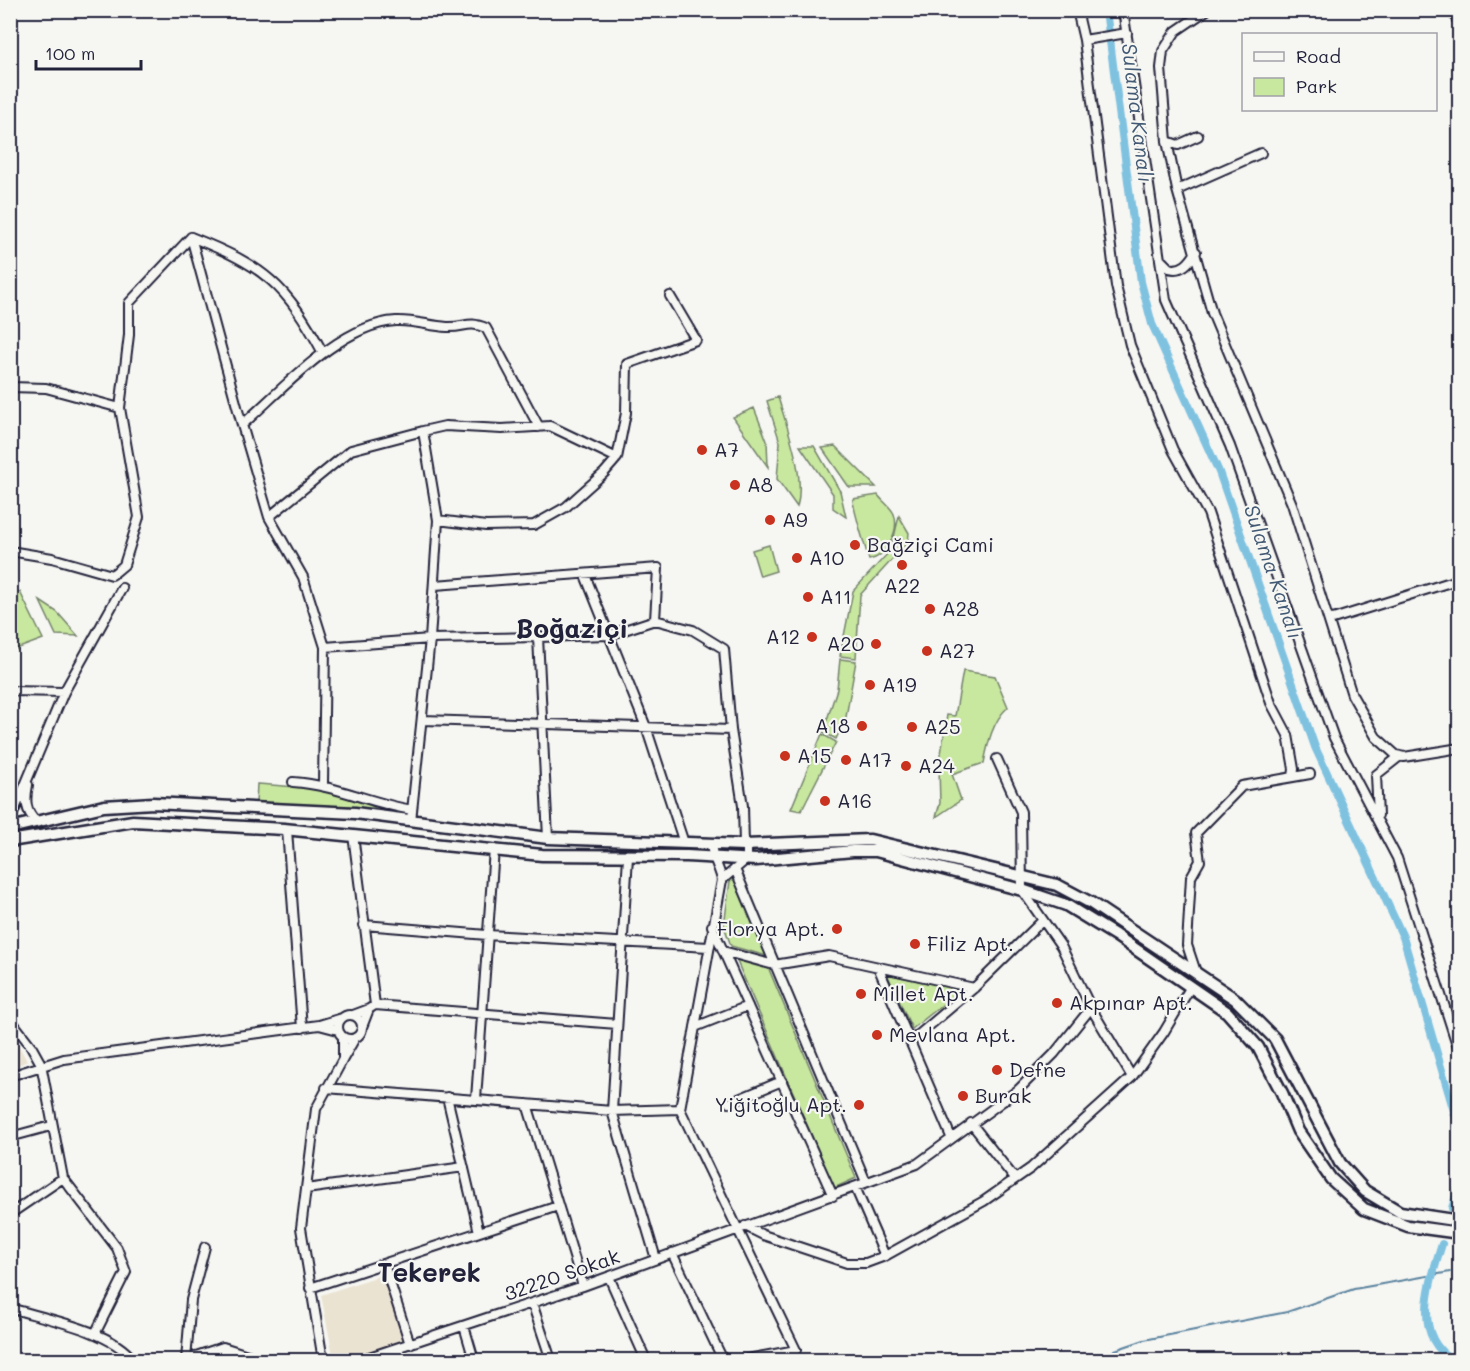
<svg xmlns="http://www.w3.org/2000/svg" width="1470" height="1371" font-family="Mali,sans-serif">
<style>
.built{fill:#ebe3d2}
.green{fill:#c8e79f;stroke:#75846d;stroke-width:1.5}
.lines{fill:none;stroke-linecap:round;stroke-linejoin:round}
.stream{stroke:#5a829e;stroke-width:2}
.canal{stroke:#7fc2e0;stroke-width:8}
.minor-casing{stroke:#22223b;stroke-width:12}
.secondary-casing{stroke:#22223b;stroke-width:15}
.minor{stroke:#f6f6f2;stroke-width:8}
.secondary{stroke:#f6f6f2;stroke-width:10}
.poi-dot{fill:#c8321e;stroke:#f6f6f2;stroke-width:2}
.labels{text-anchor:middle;stroke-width:4.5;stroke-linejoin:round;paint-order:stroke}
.poi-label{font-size:20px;fill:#22223b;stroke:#f6f6f2;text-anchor:start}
.street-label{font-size:20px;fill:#22223b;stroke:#f6f6f2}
.water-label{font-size:21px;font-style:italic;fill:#435a75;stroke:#f6f6f2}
.district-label{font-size:26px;font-weight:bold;fill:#22223b;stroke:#f6f6f2}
</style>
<rect width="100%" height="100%" fill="#f6f6f2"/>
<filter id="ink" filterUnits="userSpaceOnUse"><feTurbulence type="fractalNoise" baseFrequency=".0167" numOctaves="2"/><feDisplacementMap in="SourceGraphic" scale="12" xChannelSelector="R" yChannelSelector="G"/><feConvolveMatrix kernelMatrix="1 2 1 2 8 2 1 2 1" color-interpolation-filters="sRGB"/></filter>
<g filter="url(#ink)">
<path class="built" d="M10 1030 27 1061 11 1069H10Z
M382 1275 405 1340 349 1360H334L321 1295Z"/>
<path class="green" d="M778 397C787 428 806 476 797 507L777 479 780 442 767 401Z
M754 408 767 441 768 467 733 417Z
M800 446H814L840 491 846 517 833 508V494Z
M835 446 876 487H849L822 448Z
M878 495C882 501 891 507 894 514 900 531 886 557 869 560 866 549 852 506 853 499Z
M899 516 909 533 908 542 860 595 856 658 840 656 853 591 891 550Z
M769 545 776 571 760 576 752 550Z
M10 590 20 592 43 639 11 651Z
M40 601 57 612 78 636 56 635Z
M840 659 856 661 846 717 836 739 823 732 837 689Z
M963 671 995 676 1008 707C992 722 988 743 984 763L952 774 961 800 936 817 940 803 939 767 947 715 955 716Z
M822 734 836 742 801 811 791 809Z
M257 784C300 787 345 788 382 812L256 803Z
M735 878 767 956 731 946 724 926 730 881Z
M736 959 768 967 856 1178 834 1188Z
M887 974 961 990 912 1029Z"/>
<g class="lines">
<path class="stream" d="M1099 1360 1115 1350 1144 1340 1287 1312 1354 1289 1450 1272"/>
<path class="canal" d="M1106 10 1141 282 1152 324 1219 472 1315 747 1403 937 1460 1132
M1452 1208 1460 1184
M1442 1244C1430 1283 1411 1333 1452 1360"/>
<g class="minor-casing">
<path id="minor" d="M1077 10 1084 40 1116 286 1130 345 1173 450 1208 513 1271 703 1288 735 1294 769 1293 777
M1123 10 1166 300 1230 446 1334 738 1397 858 1460 1054
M1207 10 1176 31 1163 51 1161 68 1167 141 1177 190 1212 313 1292 504 1352 695 1376 737 1396 755 1404 757 1460 748
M1084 40 1127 33
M1167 141 1178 145 1198 136
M1177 190 1261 153
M191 237 242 425
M191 237C264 266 286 284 323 353
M1161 260 1169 268C1182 272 1190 262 1196 252
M10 387 46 388 120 408
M423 431 445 426 502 429 550 426 617 458
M269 517 351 450 423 431 438 520
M10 551 52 558 112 575 124 565 139 517 120 408 129 335V303L191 237
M585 575 646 727 684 843
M435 585 658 568 655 620 609 635 538 637
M1328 618 1333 619 1460 579
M655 620 693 630 724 649 731 730 743 806 744 845
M325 647 430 639 411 821
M10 691 64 692
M423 720 731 730
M997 759 1021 812 1022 890 1061 946 1091 1008 1132 1077
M293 782C336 785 370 803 412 810
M323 784 325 647 303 577 269 517 242 425C282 390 340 324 396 321 413 320 430 326 447 327 465 328 468 320 486 328L539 427
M28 785C25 800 25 812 37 822
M1378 815 1376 775 1400 756
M10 821 64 692 122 588
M287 830 302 1028
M353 835 375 1005 369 1009
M548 838 538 637 430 639 438 520 486 526 534 525 566 507 604 473 617 458 626 413 627 364 696 340 670 296
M711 844C712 858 719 866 722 880
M628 857 612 1111 656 1259
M735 869 866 1182
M364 925 487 935 709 947
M712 926 833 1196
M723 951 774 965 829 956 974 988
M878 967 951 1137
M1196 972 1187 945 1191 877 1200 861 1196 833 1242 786 1310 774
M375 1005 617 1024
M353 1015 369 1009 362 1027
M338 1027a12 12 0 1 1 24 0a12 12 0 1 1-24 0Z
M10 1019 31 1046 41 1064 63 1178 117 1248 126 1272 95 1334
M695 1027 748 1006
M338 1030 319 1025 342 1018
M343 1037V1059L355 1038
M910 1042 974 988 1042 921
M10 1076 64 1059 319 1025
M326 1088 612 1111 680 1109
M447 1097 479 1232
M476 1099 494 849
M729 1103 782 1081
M527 1104 583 1286
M971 1123 1015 1179
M10 1137 51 1126
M855 1187 885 1256
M306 1189 464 1167
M10 1214 63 1178
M745 1226 763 1235 847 1263H866L885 1256 984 1201 1031 1168 1132 1077 1164 1032 1190 988
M672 1253 723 1360
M384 1264 410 1344
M609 1277 646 1360
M310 1288 558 1206
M532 1303 551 1360
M10 1308C46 1319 111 1330 133 1360
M464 1326 474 1360
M398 1348 402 1360
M184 1360 223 1347 263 1360
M186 1360 191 1300 205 1247
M323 1360 301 1228 316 1109 343 1059
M360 1360 583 1286 917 1164 1018 1090 1054 1054 1091 1008
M742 1360 796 1350 680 1109 722 880 747 859V844"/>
</g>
<g class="secondary-casing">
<path id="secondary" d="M1453 10 1460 22
M10 828 104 806 153 803 355 813 548 838 744 845 870 840 1057 885 1091 903 1235 999 1275 1039 1340 1163 1365 1191 1400 1212 1460 1221
M10 841 133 821 284 829 542 855 687 856 756 860 853 851H876L1022 890 1066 905 1115 935 1227 1012 1258 1047 1282 1093 1298 1131 1331 1179 1364 1209 1408 1226 1460 1233"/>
</g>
<use href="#minor" class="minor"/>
<use href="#secondary" class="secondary"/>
</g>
</g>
<g class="poi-dot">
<circle cx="702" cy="450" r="6"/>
<circle cx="735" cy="485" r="6"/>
<circle cx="770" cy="520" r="6"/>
<circle cx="855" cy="545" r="6"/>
<circle cx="797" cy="558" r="6"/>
<circle cx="902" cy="565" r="6"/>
<circle cx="808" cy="597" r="6"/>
<circle cx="930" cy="609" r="6"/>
<circle cx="812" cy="637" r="6"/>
<circle cx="876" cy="644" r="6"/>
<circle cx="927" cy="651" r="6"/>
<circle cx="870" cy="685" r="6"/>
<circle cx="862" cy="726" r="6"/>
<circle cx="912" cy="727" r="6"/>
<circle cx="785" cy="756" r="6"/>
<circle cx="846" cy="760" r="6"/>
<circle cx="906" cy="766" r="6"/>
<circle cx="825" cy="801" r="6"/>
<circle cx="837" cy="929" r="6"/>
<circle cx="915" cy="944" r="6"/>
<circle cx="861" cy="994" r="6"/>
<circle cx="1057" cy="1003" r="6"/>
<circle cx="877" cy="1035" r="6"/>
<circle cx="997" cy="1070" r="6"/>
<circle cx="963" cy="1096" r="6"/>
<circle cx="859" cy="1105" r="6"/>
</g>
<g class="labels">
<g class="poi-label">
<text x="714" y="457">A7</text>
<text x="747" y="492">A8</text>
<text x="782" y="527">A9</text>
<text x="867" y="552">Bağziçi Cami</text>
<text x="809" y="565">A10</text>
<text x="902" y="593" text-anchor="middle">A22</text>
<text x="820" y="604">A11</text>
<text x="942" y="616">A28</text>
<text x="800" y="644" text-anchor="end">A12</text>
<text x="864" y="651" text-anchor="end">A20</text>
<text x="939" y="658">A27</text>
<text x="882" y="692">A19</text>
<text x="850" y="733" text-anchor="end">A18</text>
<text x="924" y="734">A25</text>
<text x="797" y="763">A15</text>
<text x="858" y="767">A17</text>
<text x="918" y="773">A24</text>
<text x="837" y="808">A16</text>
<text x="825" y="936" text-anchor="end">Florya Apt.</text>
<text x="927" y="951">Filiz Apt.</text>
<text x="873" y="1001">Millet Apt.</text>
<text x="1069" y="1010">Akpınar Apt.</text>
<text x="889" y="1042">Mevlana Apt.</text>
<text x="1009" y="1077">Defne</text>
<text x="975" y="1103">Burak</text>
<text x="847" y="1112" text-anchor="end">Yiğitoğlu Apt.</text>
</g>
<g class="street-label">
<text transform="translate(562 1275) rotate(-19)" y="7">32220 Sokak</text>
</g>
<g class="water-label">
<text transform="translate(1137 113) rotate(83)" y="7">Sulama Kanalı</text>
<text transform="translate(1273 572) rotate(71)" y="7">Sulama Kanalı</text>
</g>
<g class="district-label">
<text x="572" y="638">Boğaziçi</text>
<text x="429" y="1282">Tekerek</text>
</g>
</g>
<rect width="1470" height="1371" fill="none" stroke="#f6f6f2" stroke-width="36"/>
<rect x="18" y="18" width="1434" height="1335" fill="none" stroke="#22223b" stroke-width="2" filter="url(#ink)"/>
<rect x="1242" y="33" width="195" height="78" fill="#f6f6f2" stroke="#a1a1a9" stroke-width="1.5"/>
<rect x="1254" y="52" width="30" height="9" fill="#f6f6f2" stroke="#a1a1a9" stroke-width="1.5"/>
<text x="1296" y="63" font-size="18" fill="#22223b">Road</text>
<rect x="1254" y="78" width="30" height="18" fill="#c8e79f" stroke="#a1a1a9" stroke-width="1.5"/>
<text x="1296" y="93" font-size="18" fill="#22223b">Park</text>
<path d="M36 60v9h105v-9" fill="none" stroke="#22223b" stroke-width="3"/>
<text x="45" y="60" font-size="18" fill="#22223b" stroke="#f6f6f2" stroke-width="4.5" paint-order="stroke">100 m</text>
</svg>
